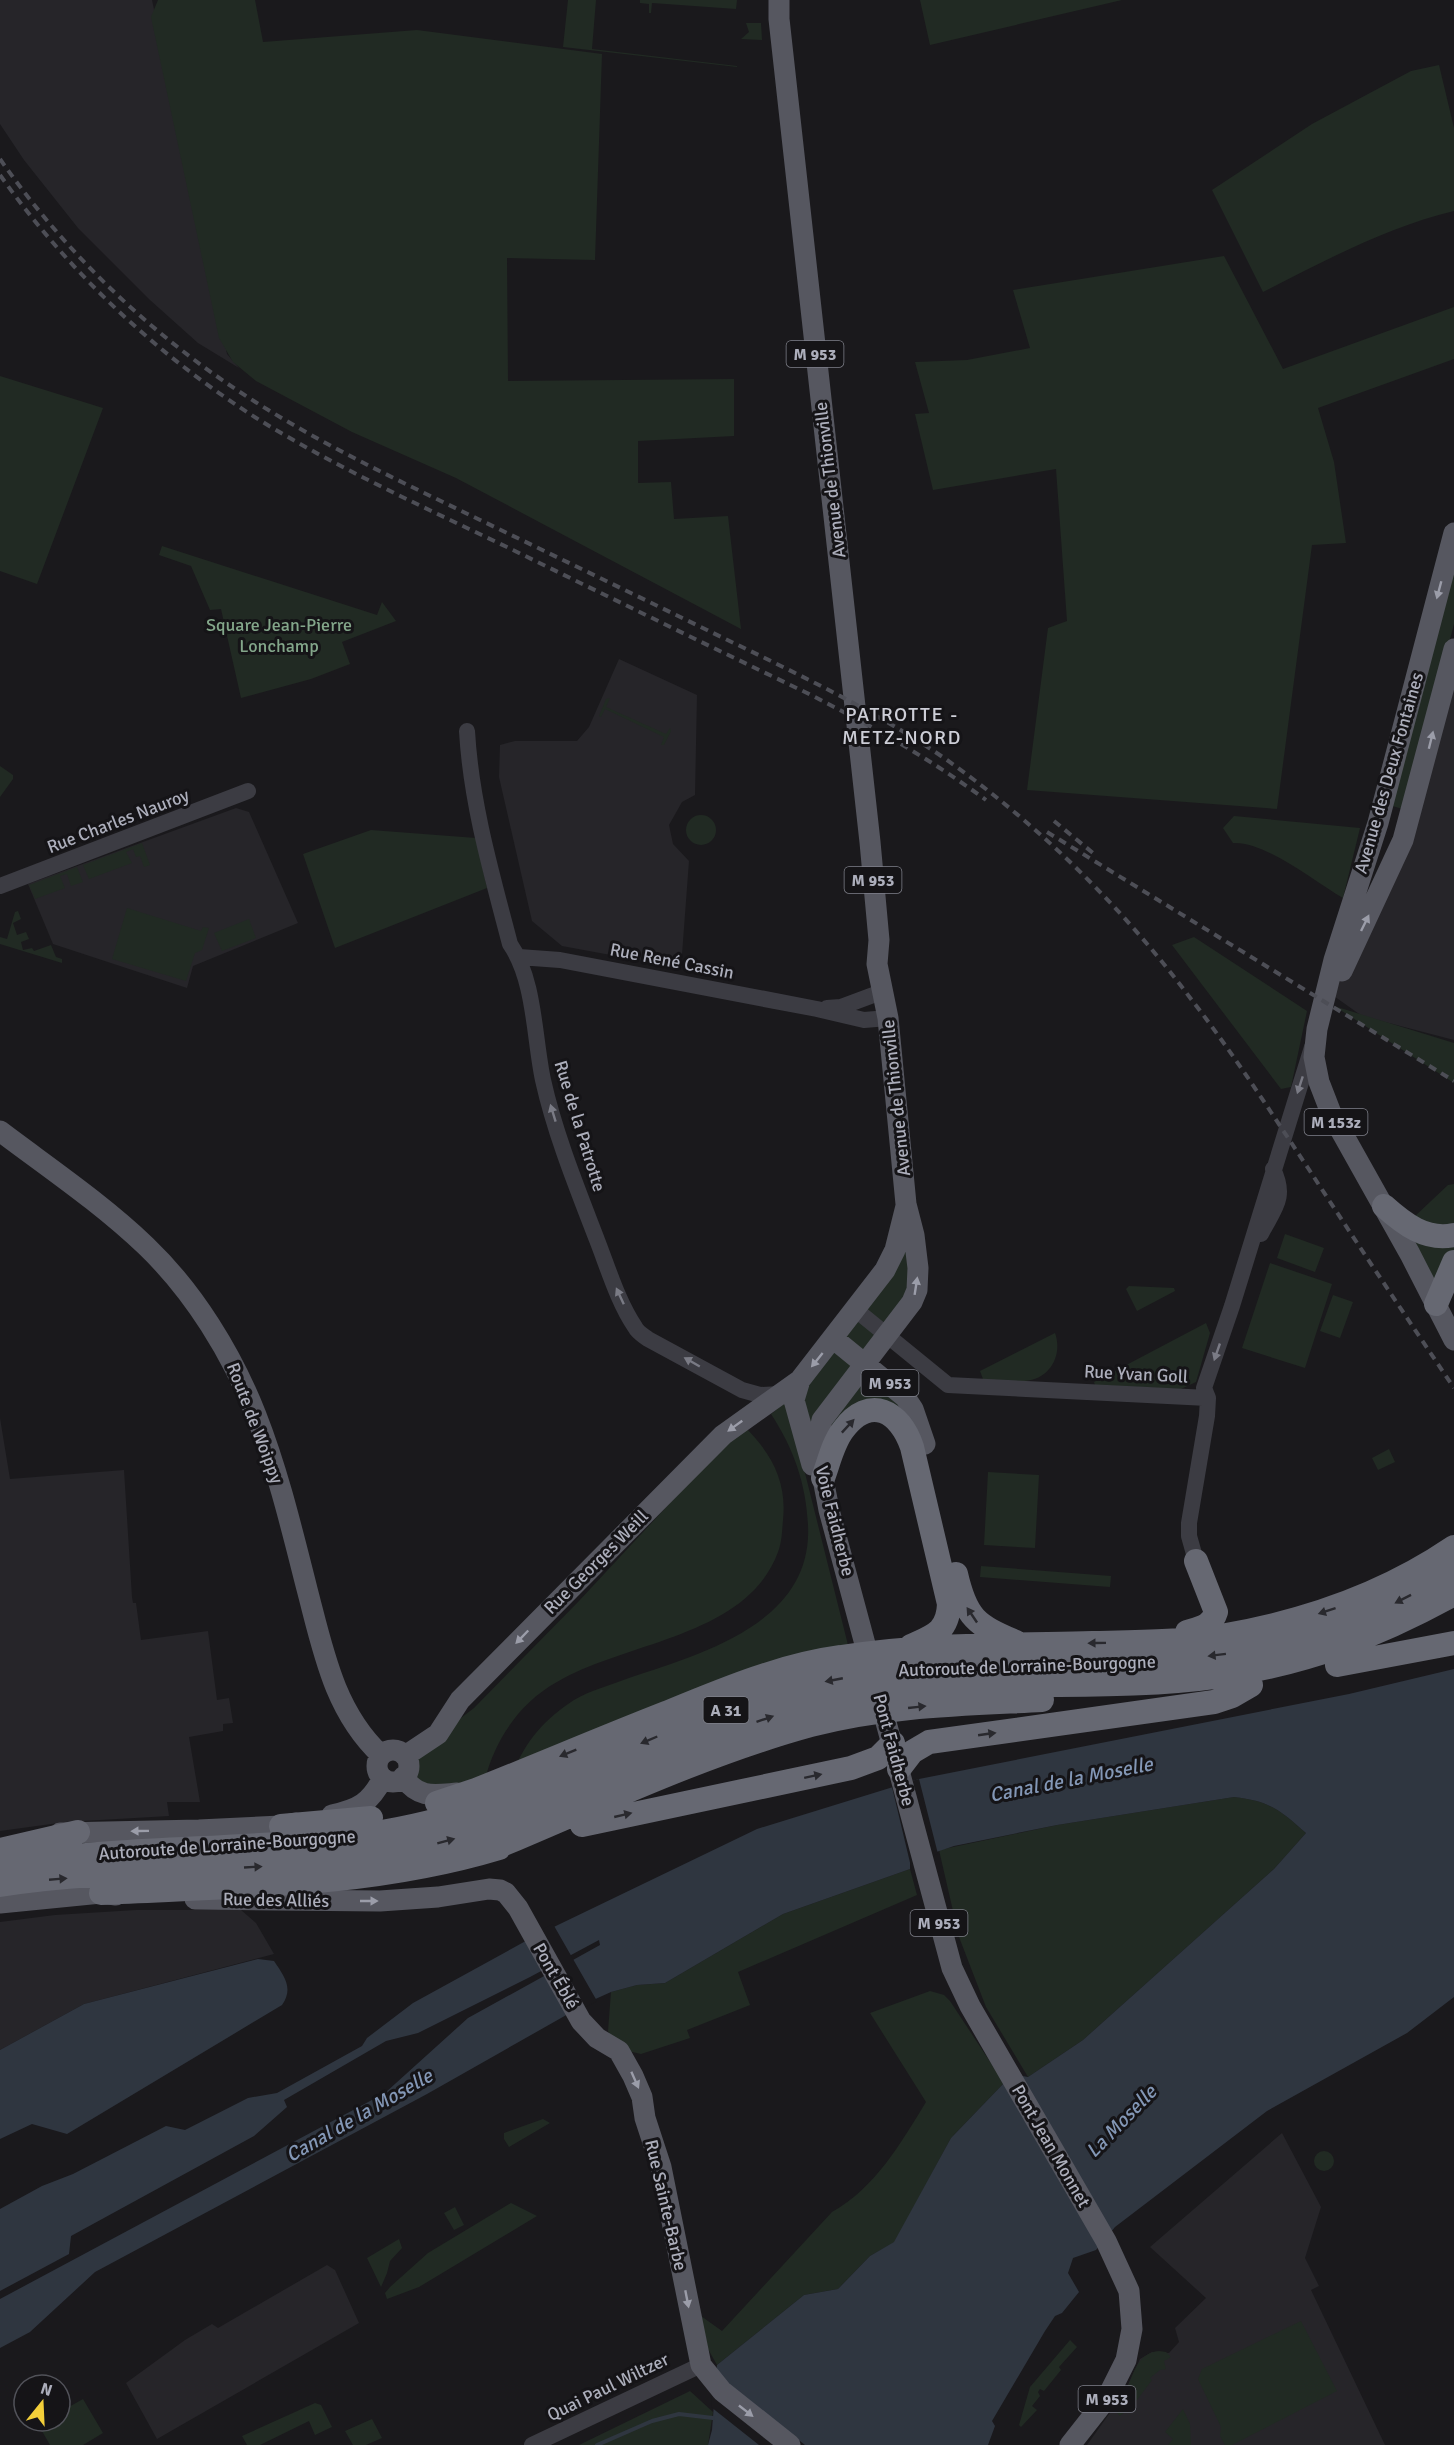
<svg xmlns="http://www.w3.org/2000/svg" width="1454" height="2445" font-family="Signika,sans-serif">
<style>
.built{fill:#262529}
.green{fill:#212a23}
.water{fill:#2f3640}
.pier{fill:#1a191c}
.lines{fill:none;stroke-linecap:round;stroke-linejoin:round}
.stream{stroke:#2f3640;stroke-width:4}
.minor{stroke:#3c3c43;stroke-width:16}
.major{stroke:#565760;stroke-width:21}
.highway{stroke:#666872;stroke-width:24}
.rail{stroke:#4d4e56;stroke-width:4;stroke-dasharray:8 6;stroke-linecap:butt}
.oneway{fill:#9b9da9}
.oneway2{fill:#7a7b85}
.oneway3{fill:#29292e}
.labels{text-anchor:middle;stroke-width:6;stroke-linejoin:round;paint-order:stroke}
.shield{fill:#151417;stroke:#7f808a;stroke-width:1.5}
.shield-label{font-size:16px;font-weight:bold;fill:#acaebb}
.street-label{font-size:18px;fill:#acaebb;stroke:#151417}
.park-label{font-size:18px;fill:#83a68a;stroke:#151417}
.neighbourhood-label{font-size:20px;letter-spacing:1.5px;fill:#cdced7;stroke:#151417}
.water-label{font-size:20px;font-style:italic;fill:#8397b6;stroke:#151417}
</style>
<rect width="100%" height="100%" fill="#1a191c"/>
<path class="built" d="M0 0H152L227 354 239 368 198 343 150 300 78 228 24 160 0 124Z
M1454 649V1040L1362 1016 1331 994 1393 866Z
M619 659 697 695 695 795 682 802 669 825 673 844 689 861 681 968 562 946 532 921 499 777 500 745 515 741H577L589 727Z
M236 808 249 812 298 923 193 966 187 988 53 944 28 884Z
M0 1418 10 1479 124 1470 132 1597 133 1603H136L141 1640 208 1631 217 1700 229 1698 233 1723 223 1724V1731L189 1737 200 1802H167L169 1816 66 1822 0 1831Z
M136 1910H241L256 1923 274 1954 84 2004 0 2050V1922L55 1915Z
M1282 2133 1321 2207 1305 2258 1319 2286 1311 2290 1385 2445H1087L1124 2393 1140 2359 1152 2352 1169 2353 1179 2342 1175 2328 1206 2298 1150 2247Z
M327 2265 335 2270 359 2323 157 2439 126 2383 185 2340 212 2324 218 2328Z"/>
<path class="green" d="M158 0H255L263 42 417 30 602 54 595 260 507 258 508 381 734 379V436L638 441V483L671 482 674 519 728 516 741 629 456 478 352 432 256 381 233 362 219 338 151 17Z
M568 0H596L592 49 737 66V67L563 47Z
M640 0H737L736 9 652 3 651 13H649V4L640 3Z
M920 0H1122L930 45Z
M746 23H761L762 40 741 39 749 32Z
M1439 65 1454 128V211C1387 227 1324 261 1263 292L1212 190 1312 124 1411 71Z
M1224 256 1283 369 1454 307V359L1318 408 1334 462 1346 543 1312 545 1277 809 1027 790 1048 628 1067 621 1056 469 933 490 915 414 929 413 915 362 967 360 1030 348 1013 290Z
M0 376 103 408 37 584 0 571Z
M162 546 377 615 382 602 396 621 342 642 350 664 311 679 241 698 221 609 210 610 191 566 159 555Z
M1454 558V624L1406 810 1389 805Z
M610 698 606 707 666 734 670 728 671 731 664 745H661L664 737 605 709 601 717 599 716 606 699Z
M0 766 13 775V779L0 797Z
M686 830a15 15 0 1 1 30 0a15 15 0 1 1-30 0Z
M1234 816 1360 828 1343 898C1314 881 1265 841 1233 843L1223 828Z
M371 830 476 838 487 888 335 948 303 854Z
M142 843 150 865 144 867 140 856 136 857 133 849 126 852 132 863 89 879 83 865Z
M77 867 83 882 71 886 67 874 60 876 65 888 35 899 29 885Z
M127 908 201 931 203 927 209 928 202 950 195 953 186 981 112 959Z
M18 911 21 919 13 923 17 935 26 932 29 939 21 942 23 950 32 948 34 951 51 945 56 957 62 959V963L0 944V937L7 939 15 912Z
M249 919 256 938 222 951 214 933Z
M1194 937 1307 1011 1291 1087 1281 1089 1172 945Z
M1334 1006 1454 1043V1083Z
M1454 1184V1224L1427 1225 1413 1218 1448 1185Z
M906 1204 918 1278 865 1363 913 1409 885 1411 818 1441 795 1395 871 1290Z
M1285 1234 1324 1248 1315 1272 1277 1258Z
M1409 1234 1454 1240V1254L1436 1288Z
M1270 1263 1332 1284 1305 1368 1242 1348Z
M1129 1286 1174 1288 1175 1291 1137 1311 1126 1289Z
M1333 1295 1353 1302 1340 1338 1320 1331Z
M1206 1323 1210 1333 1196 1382 1181 1389 1095 1385 1094 1382Z
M1055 1333C1063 1355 1050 1379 1025 1381 1012 1382 997 1380 983 1379L980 1371Z
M787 1401 849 1649 513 1773C525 1741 546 1718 574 1700 591 1690 611 1685 629 1678 703 1653 813 1623 808 1525 806 1484 794 1449 771 1414Z
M745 1427C772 1454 787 1482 783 1520 782 1531 782 1542 778 1552 747 1637 627 1641 557 1682 519 1703 494 1741 484 1783L426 1785 407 1771 411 1762 436 1737 474 1708 578 1602 738 1430Z
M1389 1449 1395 1462 1378 1470 1372 1458Z
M988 1472 1039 1475 1035 1548 984 1545Z
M981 1566 1111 1576 1110 1587 980 1577Z
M1234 1797C1270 1801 1280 1810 1306 1833L1274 1869 1083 2040 1028 2077 986 2007 959 1937 939 1850 1057 1825Z
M910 1869 917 1895 738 1972 750 2005 687 2030 690 2038 641 2054 628 2051 614 2040 608 2031 611 1992 637 1985 665 1983 783 1914Z
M930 1991 944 1995 950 2001 1004 2083 951 2138 895 2242 870 2256 838 2289 804 2295 717 2365 708 2349 701 2316 722 2331 832 2212C875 2188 901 2143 926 2102L870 2013Z
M543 2119 550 2123 509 2147 504 2139V2133Z
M1314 2161a10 10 0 1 1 20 0a10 10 0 1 1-20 0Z
M511 2203 537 2216 419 2287 387 2299 385 2293 390 2287 428 2253Z
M455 2207 464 2225 454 2230 444 2213Z
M399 2239 402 2248 390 2261 387 2273 381 2287 367 2258Z
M1301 2321 1337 2391 1232 2445H1225L1220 2436 1221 2427 1198 2379 1202 2369Z
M1070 2340 1077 2347 1059 2367 1061 2370 1044 2391 1040 2389 1038 2392 1040 2396 1032 2406 1037 2410 1021 2427 1019 2425 1030 2387Z
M1159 2351 1166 2352 1171 2357 1164 2361 1166 2369 1160 2370 1150 2378 1152 2380 1137 2400 1120 2416 1114 2410C1119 2403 1124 2396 1127 2389 1134 2372 1138 2353 1159 2351Z
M690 2391 713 2412 708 2445H579Z
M83 2399 103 2433 83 2445H50L38 2424 43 2421H60V2412Z
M315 2403 321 2405 332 2427 315 2435 309 2421 260 2445H247L242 2436Z
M1183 2409 1190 2424 1191 2445H1168L1173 2439 1165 2432Z
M372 2419 382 2438 366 2445H353L345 2431Z"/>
<path class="water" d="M1454 1669V1997L1407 2033 1267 2111 1115 2227 1096 2250 1073 2258 1068 2273 1079 2292 1062 2313 1055 2316 1045 2331 992 2421 995 2426 988 2445H708L712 2430 717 2365 804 2295 838 2289 870 2256 894 2242 951 2138 1004 2083 1017 2075 1028 2077 1083 2040 1274 1869 1306 1833C1280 1810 1270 1801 1234 1797L1057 1825 954 1846 910 1861V1869L783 1914 665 1983 637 1985 611 1992 591 2001 427 2094 95 2272 30 2332 0 2348V2299L385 2093 468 2018 600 1945 599 1940 530 1977 418 2033 386 2041 284 2100 287 2107 254 2136 71 2236 69 2254 0 2291V2209L42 2186 73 2174 166 2126 185 2130 248 2098 277 2093 362 2046 367 2038 413 2003 533 1937 757 1829 919 1779 1349 1694Z
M258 1959 274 1961C284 1976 294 1988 282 2005L67 2134 32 2124 0 2139V2050L84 2004Z"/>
<path class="pier" d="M919 1779 938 1854 912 1863V1871L892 1787Z
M553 1924 597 2001 571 2015 527 1937Z
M714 2366 727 2383 805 2445H759L711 2407Z"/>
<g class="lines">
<path class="stream" d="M597 2445 652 2421 679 2414 713 2418"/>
<path class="minor" d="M467 731C471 803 492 875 510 944 535 980 534 1038 543 1080 555 1134 577 1188 597 1240 608 1268 618 1302 635 1327 638 1333 643 1335 648 1339L742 1390 760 1395 781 1394
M0 886 248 791
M519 957 560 960 817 1009 864 1020 888 1018
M827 1008 841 1007 884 991
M1261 1234C1274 1208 1287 1198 1273 1169
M856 1310 948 1385 1208 1398 1207 1416 1189 1523V1536L1196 1561
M1208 1398 1204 1388 1232 1306 1312 1047
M532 2445 701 2365"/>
<path class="major" d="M779 0V19L870 842 879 940 877 964 888 1018 906 1204 914 1235 918 1268 917 1290 912 1302 822 1420C814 1451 824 1480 829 1510L952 1968 970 2006 1106 2241 1129 2291 1132 2329 1126 2360 1107 2398 1070 2445
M1454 533 1378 823 1334 960 1317 1029 1314 1057 1319 1082 1331 1113 1410 1254 1454 1340
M1342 971 1403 840 1454 649
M0 1131C49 1168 101 1203 146 1246 194 1292 232 1354 256 1415 278 1471 292 1530 307 1589 323 1650 334 1711 381 1755
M834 1339 905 1397 913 1409 925 1444
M812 1465 794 1400 800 1380 885 1270 895 1250 906 1206
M377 1766a16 16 0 1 1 32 0a16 16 0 1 1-32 0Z
M405 1756 438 1734 460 1700 723 1435 800 1380
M403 1777C419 1799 434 1795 457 1793
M332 1815C359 1809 370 1803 383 1778
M60 1833 199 1830 281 1826 296 1823
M195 1899 380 1901 438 1897 489 1889 500 1890 506 1893 518 1908 581 2021 597 2038 619 2051 633 2076 642 2097 645 2118 661 2167 701 2365 722 2391 790 2445
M0 1903 101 1893 116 1895"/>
<path class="highway" d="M1384 1206C1404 1224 1426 1241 1454 1235
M1436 1304 1454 1262
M823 1478C829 1462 833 1443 843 1430 870 1394 900 1411 912 1447L949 1604C948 1632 933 1636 911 1646
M956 1574C966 1618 976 1625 1016 1642
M1187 1632C1200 1628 1212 1626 1216 1612L1196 1561
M1337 1665 1454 1643
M899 1769 912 1752 929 1742 1214 1702 1232 1696 1251 1685
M437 1803 476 1790C539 1765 602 1738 666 1713 722 1690 781 1665 841 1657 924 1644 1009 1645 1092 1643 1137 1642 1182 1642 1226 1635 1307 1621 1385 1594 1454 1547
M582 1825 851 1768 878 1758 893 1743
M281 1826 371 1818
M0 1850 78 1832
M485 1852C591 1808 701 1755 811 1725 886 1705 965 1704 1042 1700
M0 1865C37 1861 75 1855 112 1853 223 1845 334 1848 441 1819 583 1782 708 1700 853 1676 961 1659 1069 1669 1177 1660 1276 1652 1369 1622 1454 1571
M0 1885C139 1863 282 1878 420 1848 568 1816 696 1726 845 1698 969 1675 1097 1694 1221 1676 1307 1663 1378 1636 1454 1594
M101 1893C234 1886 370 1887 499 1848"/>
<path class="rail" d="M0 159C71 261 164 347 270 411 337 452 408 485 478 519 555 556 631 593 707 630 789 670 872 708 947 760 1040 826 1123 908 1191 999 1233 1053 1270 1111 1308 1168 1356 1242 1405 1315 1454 1388
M0 175C70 274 159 357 261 421 341 470 428 509 513 550 611 598 709 646 807 693 870 725 929 758 986 800
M1054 821 1093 853
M1047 832 1454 1081"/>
</g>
<defs><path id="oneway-solid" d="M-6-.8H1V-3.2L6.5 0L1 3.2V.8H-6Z" transform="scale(1.5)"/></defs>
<g class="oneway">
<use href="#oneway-solid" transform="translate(1439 590) rotate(105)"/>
<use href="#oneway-solid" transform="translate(1431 740) rotate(-76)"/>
<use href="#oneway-solid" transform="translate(1365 923) rotate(-64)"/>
<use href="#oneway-solid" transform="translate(916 1286) rotate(-81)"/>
<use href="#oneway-solid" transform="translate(817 1360) rotate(129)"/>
<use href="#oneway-solid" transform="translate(735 1426) rotate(144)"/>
<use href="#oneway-solid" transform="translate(522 1637) rotate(134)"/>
<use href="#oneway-solid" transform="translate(140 1831) rotate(179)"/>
<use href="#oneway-solid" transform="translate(369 1901)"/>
<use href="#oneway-solid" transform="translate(635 2080) rotate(66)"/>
<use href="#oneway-solid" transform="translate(687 2299) rotate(79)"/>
<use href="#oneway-solid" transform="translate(746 2411) rotate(38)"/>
</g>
<g class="oneway2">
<use href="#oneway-solid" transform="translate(1300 1085) rotate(108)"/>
<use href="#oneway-solid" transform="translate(553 1113) rotate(-107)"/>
<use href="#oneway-solid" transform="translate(620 1296) rotate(-115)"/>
<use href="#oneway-solid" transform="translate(1217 1352) rotate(109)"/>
<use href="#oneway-solid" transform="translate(692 1362) rotate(-150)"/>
</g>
<g class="oneway3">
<use href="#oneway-solid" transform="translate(848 1426) rotate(-47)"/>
<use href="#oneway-solid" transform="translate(1403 1599) rotate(153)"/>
<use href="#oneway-solid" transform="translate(1327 1611) rotate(162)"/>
<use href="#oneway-solid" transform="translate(972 1615) rotate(-124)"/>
<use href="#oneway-solid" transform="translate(1097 1643) rotate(179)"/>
<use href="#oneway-solid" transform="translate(1217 1655) rotate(173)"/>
<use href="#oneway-solid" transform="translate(834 1680) rotate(169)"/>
<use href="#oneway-solid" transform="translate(917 1707) rotate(-6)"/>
<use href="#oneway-solid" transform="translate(765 1719) rotate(-19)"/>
<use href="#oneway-solid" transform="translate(987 1734) rotate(-8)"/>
<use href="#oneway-solid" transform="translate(649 1740) rotate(157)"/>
<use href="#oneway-solid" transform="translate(568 1753) rotate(158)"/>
<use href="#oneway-solid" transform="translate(813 1776) rotate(-12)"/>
<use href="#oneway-solid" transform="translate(623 1815) rotate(-13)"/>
<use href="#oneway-solid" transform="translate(446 1841) rotate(-15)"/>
<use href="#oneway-solid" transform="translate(253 1867) rotate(-3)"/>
<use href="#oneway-solid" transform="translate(58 1879) rotate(-5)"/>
</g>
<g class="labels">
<g class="shield">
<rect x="786.5" y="341" width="57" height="26" rx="4.5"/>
<rect x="844.5" y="867" width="57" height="26" rx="4.5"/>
<rect x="1304.5" y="1109" width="63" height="26" rx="4.5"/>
<rect x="861.5" y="1370" width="57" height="26" rx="4.5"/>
<rect x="703.5" y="1697" width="45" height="26" rx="4.5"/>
<rect x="910.5" y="1910" width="57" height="26" rx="4.5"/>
<rect x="1078.5" y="2386" width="57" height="26" rx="4.5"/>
</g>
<g class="shield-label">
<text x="815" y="360">M 953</text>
<text x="873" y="886">M 953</text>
<text x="1336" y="1128">M 153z</text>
<text x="890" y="1389">M 953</text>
<text x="726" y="1716">A 31</text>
<text x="939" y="1929">M 953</text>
<text x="1107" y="2405">M 953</text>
</g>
<g class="street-label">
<text transform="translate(830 480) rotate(-97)" y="6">Avenue de Thionville</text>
<text transform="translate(1389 773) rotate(-74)" y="6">Avenue des Deux Fontaines</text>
<text transform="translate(118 821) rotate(-21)" y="6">Rue Charles Nauroy</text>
<text transform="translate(672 961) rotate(11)" y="6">Rue René Cassin</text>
<text transform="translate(896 1098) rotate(-96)" y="6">Avenue de Thionville</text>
<text transform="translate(580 1126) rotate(73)" y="6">Rue de la Patrotte</text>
<text transform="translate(1136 1374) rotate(3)" y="6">Rue Yvan Goll</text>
<text transform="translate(255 1423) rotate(69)" y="6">Route de Woippy</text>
<text transform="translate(835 1521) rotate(76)" y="6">Voie Faidherbe</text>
<text transform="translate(596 1562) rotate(-45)" y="6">Rue Georges Weill</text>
<text transform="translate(1027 1666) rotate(-2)" y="6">Autoroute de Lorraine-Bourgogne</text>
<text transform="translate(894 1750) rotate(75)" y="6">Pont Faidherbe</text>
<text transform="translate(227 1845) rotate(-4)" y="6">Autoroute de Lorraine-Bourgogne</text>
<text transform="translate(276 1900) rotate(1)" y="6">Rue des Alliés</text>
<text transform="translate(556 1976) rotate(60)" y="6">Pont Éblé</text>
<text transform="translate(1051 2146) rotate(60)" y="6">Pont Jean Monnet</text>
<text transform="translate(666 2205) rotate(77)" y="6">Rue Sainte-Barbe</text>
<text transform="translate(608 2387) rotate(-26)" y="6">Quai Paul Wiltzer</text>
</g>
<g class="park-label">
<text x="279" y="631">Square Jean-Pierre<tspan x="279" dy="21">Lonchamp</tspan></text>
</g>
<g class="neighbourhood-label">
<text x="902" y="721">PATROTTE -<tspan x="902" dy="23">METZ-NORD</tspan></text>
</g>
<g class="water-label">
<text transform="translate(1071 1779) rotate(-11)" y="7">Canal de la Moselle</text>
<text transform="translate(359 2115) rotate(-30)" y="7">Canal de la Moselle</text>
<text transform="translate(1121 2121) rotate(-46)" y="7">La Moselle</text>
</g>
</g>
<g transform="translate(42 2403) rotate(18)"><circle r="28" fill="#151417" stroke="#515259" stroke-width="1.5"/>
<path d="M0-4.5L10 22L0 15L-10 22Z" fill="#f3cf3a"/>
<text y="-9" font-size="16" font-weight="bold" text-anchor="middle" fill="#acaebb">N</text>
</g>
</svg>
